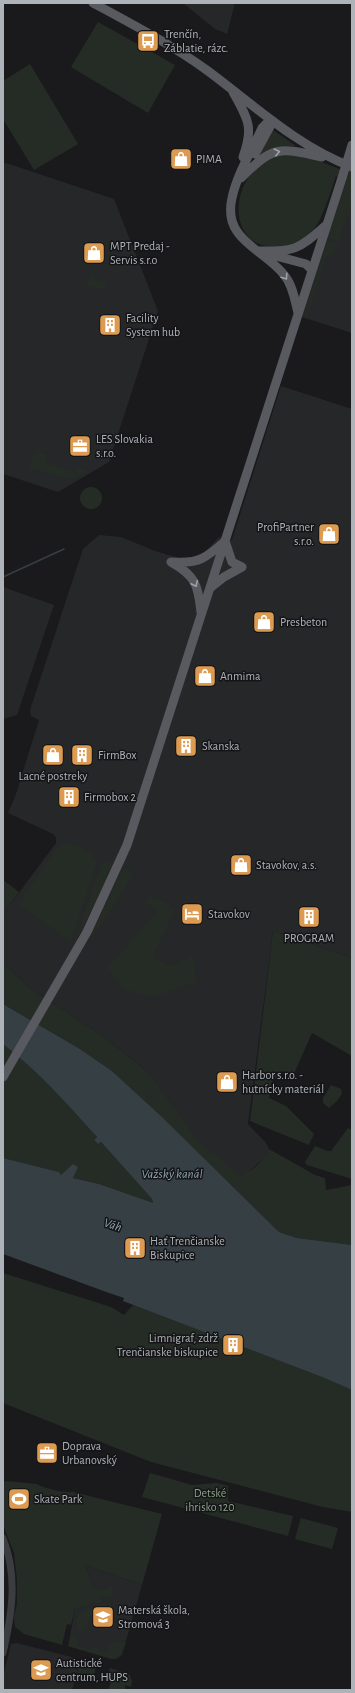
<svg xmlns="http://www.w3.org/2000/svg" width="355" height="1693" font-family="'Alegreya Sans',sans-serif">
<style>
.built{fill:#262729}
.green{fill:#252c25}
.water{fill:#353f44}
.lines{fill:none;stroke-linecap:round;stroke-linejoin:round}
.stream{stroke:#353f44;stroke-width:1.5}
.tertiary{stroke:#3c3d40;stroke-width:7}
.primary{stroke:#585a5f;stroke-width:9}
.primary-bridge{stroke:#585a5f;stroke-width:9}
.oneway{stroke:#9da1a8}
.labels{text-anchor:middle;stroke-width:3;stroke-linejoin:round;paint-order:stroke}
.poi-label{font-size:12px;fill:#aeb3ba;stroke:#151517;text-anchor:start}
.park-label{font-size:12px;fill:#8aa288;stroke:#151517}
.water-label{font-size:13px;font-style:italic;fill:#8aa3b0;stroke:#151517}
</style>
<rect width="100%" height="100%" fill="#1a1a1c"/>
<path class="built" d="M183 3H235L227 34 215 29Z
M3 162 114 199 158 311 109 462 58 492 3 474Z
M349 170 352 172V333L302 317 322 248Z
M281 386 352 409V958L273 931 248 1124 266 1143 269 1149 267 1156 232 1186 161 1116 147 1071 101 1035 31 989 3 963V914L56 843V838L53 834 8 813 15 797 39 720 31 716 30 710 83 549 99 535 121 537 155 551 189 561 202 555 219 537 232 540Z
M3 587 54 605 17 715 3 719Z
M85 1565 142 1585 122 1655 116 1659 68 1646 75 1609 98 1601Z
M17 1643 75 1658 74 1664 79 1665 72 1690H3V1676L11 1644Z"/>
<path class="green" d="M98 22 175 65 148 113 71 67Z
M30 64 78 144 34 170 3 119V81Z
M273 130 296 146 278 147 259 156Z
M278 154 309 157 352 174V205L334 254 330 253 329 257 326 256 307 317H304L328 240 337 243V241L327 237 347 180 336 176C330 193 322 224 308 236 298 244 289 247 277 247 232 248 229 196 255 169 260 163 271 159 278 154Z
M92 275 96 276 95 279 106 282 105 289 102 288 101 290 86 285 89 277Z
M108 409 92 458 84 474 71 479 29 468 33 454 37 451 48 455 46 463 76 473 78 467 86 470Z
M80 498a11 11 0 1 1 22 0a11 11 0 1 1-22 0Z
M64 844C77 843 93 851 97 863L71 942 18 904 58 846Z
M107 860 112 863 100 893 74 944 101 865Z
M124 867 131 871 133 875 107 917 87 944Z
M3 880 19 892 3 914Z
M150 896 169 904 174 911 152 958 170 966 193 956 197 982 153 997 122 989 108 967 157 911 145 902Z
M273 931 352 958V1056L312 1033 293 1076 282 1071 271 1083 269 1098 286 1106 314 1134 309 1145 250 1121Z
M3 963 31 989 101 1035 147 1071 199 1142 214 1154 215 1152 240 1176C244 1172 248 1173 251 1170 259 1165 266 1157 269 1149L315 1175 325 1178 326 1190 352 1185V1245L297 1238 279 1232 161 1116 112 1071 80 1049 3 1004Z
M3 1044C38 1071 67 1104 97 1137L94 1140 98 1144 101 1142 152 1199 153 1204 99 1184 73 1178 76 1170 71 1167 61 1175 59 1172 3 1158Z
M331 1085 341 1089 342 1094 337 1101 329 1108 323 1103V1098Z
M348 1128 352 1130V1179L307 1165 305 1162 315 1146 328 1151H331Z
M3 1273 111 1307 124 1315 133 1305 143 1308 322 1377 352 1390V1512L323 1507 151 1462 3 1403Z
M150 1473 192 1485 217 1483 228 1486V1501L293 1516 288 1536 142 1497Z
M6 1481 37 1484C46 1489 63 1493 73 1492L162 1514 142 1585 85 1565 94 1589 103 1590 113 1585 112 1597 101 1596V1602L97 1604 96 1602 75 1609 71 1625 67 1624 62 1645 24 1634 15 1627 14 1616 17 1604V1580L14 1553 3 1525V1482Z
M301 1518 338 1528 332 1549 295 1539Z
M102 1603 107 1605 104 1615 93 1613 83 1632 78 1629 76 1621 79 1613Z
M72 1633 76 1634 78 1645 88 1649 98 1645 100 1651 107 1654 109 1646 113 1641 126 1643 121 1654 115 1659H111L68 1646Z
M81 1659 97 1664 93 1678 77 1674Z
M110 1668 129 1674 132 1681 131 1687 125 1685V1690H108L111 1683 106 1681Z"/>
<path class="water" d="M3 1004 80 1049 112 1071 161 1116 279 1232 297 1238 352 1245V1390L322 1377 123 1301 124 1298 109 1293 3 1254V1158L59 1172 61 1175 73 1164 78 1167 73 1178 99 1184 153 1203 152 1199 101 1142 98 1144 94 1140 97 1137C67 1104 38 1071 3 1044Z"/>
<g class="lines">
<path class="stream" d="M3 577 64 549"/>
<path class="tertiary" d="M3 1538C18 1576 12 1614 3 1653"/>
<path class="primary" d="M93 3C132 24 172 45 208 71 255 106 297 146 352 167
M233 92C248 119 254 127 243 157
M273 121 267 123 262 128C252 150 237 174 232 198 222 241 265 249 285 276 293 286 295 301 298 313
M255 154 273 121
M241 178C273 146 278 147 322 157
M257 251C294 252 298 250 325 226
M272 255 306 264 312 270
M225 541 232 562 242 567
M171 562C196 576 198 585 201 612
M174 562C199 564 207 557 224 542
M210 588 224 577 242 567
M3 1077 87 932 127 845 342 178"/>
<path class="primary-bridge" d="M342 178 352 145"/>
</g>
<defs><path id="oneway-chevron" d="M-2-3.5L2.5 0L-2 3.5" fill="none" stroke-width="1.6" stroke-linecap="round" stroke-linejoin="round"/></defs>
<g class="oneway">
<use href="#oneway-chevron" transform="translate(277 152) rotate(-13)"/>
<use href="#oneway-chevron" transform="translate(285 277) rotate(56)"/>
<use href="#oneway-chevron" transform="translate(195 584) rotate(64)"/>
</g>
<defs>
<g id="bus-square" transform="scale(1.15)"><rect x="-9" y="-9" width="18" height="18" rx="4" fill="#dd9b51" stroke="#151517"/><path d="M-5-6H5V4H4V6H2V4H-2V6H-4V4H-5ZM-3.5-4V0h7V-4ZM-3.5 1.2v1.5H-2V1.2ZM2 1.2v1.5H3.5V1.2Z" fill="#fff"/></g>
<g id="shop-square" transform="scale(1.15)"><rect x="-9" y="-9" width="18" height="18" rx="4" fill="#dd9b51" stroke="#151517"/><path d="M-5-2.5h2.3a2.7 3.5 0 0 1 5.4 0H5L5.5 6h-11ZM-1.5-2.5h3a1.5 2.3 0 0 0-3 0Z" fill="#fff"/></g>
<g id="building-square" transform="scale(1.15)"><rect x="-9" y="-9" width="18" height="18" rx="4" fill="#dd9b51" stroke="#151517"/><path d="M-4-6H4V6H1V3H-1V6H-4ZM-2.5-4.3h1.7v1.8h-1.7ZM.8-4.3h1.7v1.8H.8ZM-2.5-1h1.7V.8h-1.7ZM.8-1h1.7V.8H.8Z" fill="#fff"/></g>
<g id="office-square" transform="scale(1.15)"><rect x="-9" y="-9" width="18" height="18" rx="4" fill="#dd9b51" stroke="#151517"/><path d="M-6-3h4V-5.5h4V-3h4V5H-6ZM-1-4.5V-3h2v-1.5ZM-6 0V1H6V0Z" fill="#fff"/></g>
<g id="hotel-square" transform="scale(1.15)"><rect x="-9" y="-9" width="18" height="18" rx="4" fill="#dd9b51" stroke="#151517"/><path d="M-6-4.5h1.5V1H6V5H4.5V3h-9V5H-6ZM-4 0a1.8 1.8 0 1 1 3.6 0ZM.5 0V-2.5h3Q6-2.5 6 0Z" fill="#fff"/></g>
<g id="stadium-square" transform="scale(1.15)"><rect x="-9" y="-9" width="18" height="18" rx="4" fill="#dd9b51" stroke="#151517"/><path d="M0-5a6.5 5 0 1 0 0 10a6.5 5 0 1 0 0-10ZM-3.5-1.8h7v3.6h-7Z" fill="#fff"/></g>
<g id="school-square" transform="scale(1.15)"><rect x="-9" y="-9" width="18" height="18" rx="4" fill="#dd9b51" stroke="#151517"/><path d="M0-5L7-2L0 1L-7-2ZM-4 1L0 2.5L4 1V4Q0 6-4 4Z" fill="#fff"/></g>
</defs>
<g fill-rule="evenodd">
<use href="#bus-square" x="148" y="41"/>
<use href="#shop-square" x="181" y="159"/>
<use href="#shop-square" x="94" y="253"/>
<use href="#building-square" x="110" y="325"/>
<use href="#office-square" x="80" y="446"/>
<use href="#shop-square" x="329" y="534"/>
<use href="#shop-square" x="264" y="622"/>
<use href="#shop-square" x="205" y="676"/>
<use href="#building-square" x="186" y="746"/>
<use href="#shop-square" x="53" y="755"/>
<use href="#building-square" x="82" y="755"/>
<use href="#building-square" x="69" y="797"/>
<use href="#shop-square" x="241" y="865"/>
<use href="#hotel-square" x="192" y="914"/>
<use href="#building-square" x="309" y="917"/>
<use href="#shop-square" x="227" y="1082"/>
<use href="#building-square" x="135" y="1248"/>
<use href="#building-square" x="233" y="1345"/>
<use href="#office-square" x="47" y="1453"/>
<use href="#stadium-square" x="19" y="1499"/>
<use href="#school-square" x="103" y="1617"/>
<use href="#school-square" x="41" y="1670"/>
</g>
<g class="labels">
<g class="poi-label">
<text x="164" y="38">Trenčín,<tspan x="164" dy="14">Záblatie, rázc.</tspan></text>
<text x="196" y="163">PIMA</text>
<text x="110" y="250">MPT Predaj -<tspan x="110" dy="14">Servis s.r.o</tspan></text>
<text x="126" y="322">Facility<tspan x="126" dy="14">System hub</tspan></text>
<text x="96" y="443">LES Slovakia<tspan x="96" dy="14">s.r.o.</tspan></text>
<text x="314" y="531" text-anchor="end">ProfiPartner<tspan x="314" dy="14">s.r.o.</tspan></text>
<text x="280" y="626">Presbeton</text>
<text x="220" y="680">Anmima</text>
<text x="202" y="750">Skanska</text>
<text x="98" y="759">FirmBox</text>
<text x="53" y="780" text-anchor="middle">Lacné postreky</text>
<text x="84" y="801">Firmobox 2</text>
<text x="256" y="869">Stavokov, a.s.</text>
<text x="208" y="918">Stavokov</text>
<text x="309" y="942" text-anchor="middle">PROGRAM</text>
<text x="242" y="1079">Harbor s.r.o. -<tspan x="242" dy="14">hutnícky materiál</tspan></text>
<text x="150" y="1245">Hať Trenčianske<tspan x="150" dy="14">Biskupice</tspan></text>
<text x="218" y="1342" text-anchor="end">Limnigraf, zdrž<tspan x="218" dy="14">Trenčianske biskupice</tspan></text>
<text x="62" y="1450">Doprava<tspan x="62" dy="14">Urbanovský</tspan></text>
<text x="34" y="1503">Skate Park</text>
<text x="118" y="1614">Materská škola,<tspan x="118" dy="14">Stromová 3</tspan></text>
<text x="56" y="1667">Autistické<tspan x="56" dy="14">centrum, HUPS</tspan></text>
</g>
<g class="park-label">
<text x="210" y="1497">Detské<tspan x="210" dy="14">ihrisko 120</tspan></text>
</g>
<g class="water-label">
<text x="172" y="1178">Važský kanál</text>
<text transform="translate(113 1224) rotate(18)" y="5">Váh</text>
</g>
</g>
<rect width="355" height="1693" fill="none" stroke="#aeb3ba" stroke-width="8"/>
</svg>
